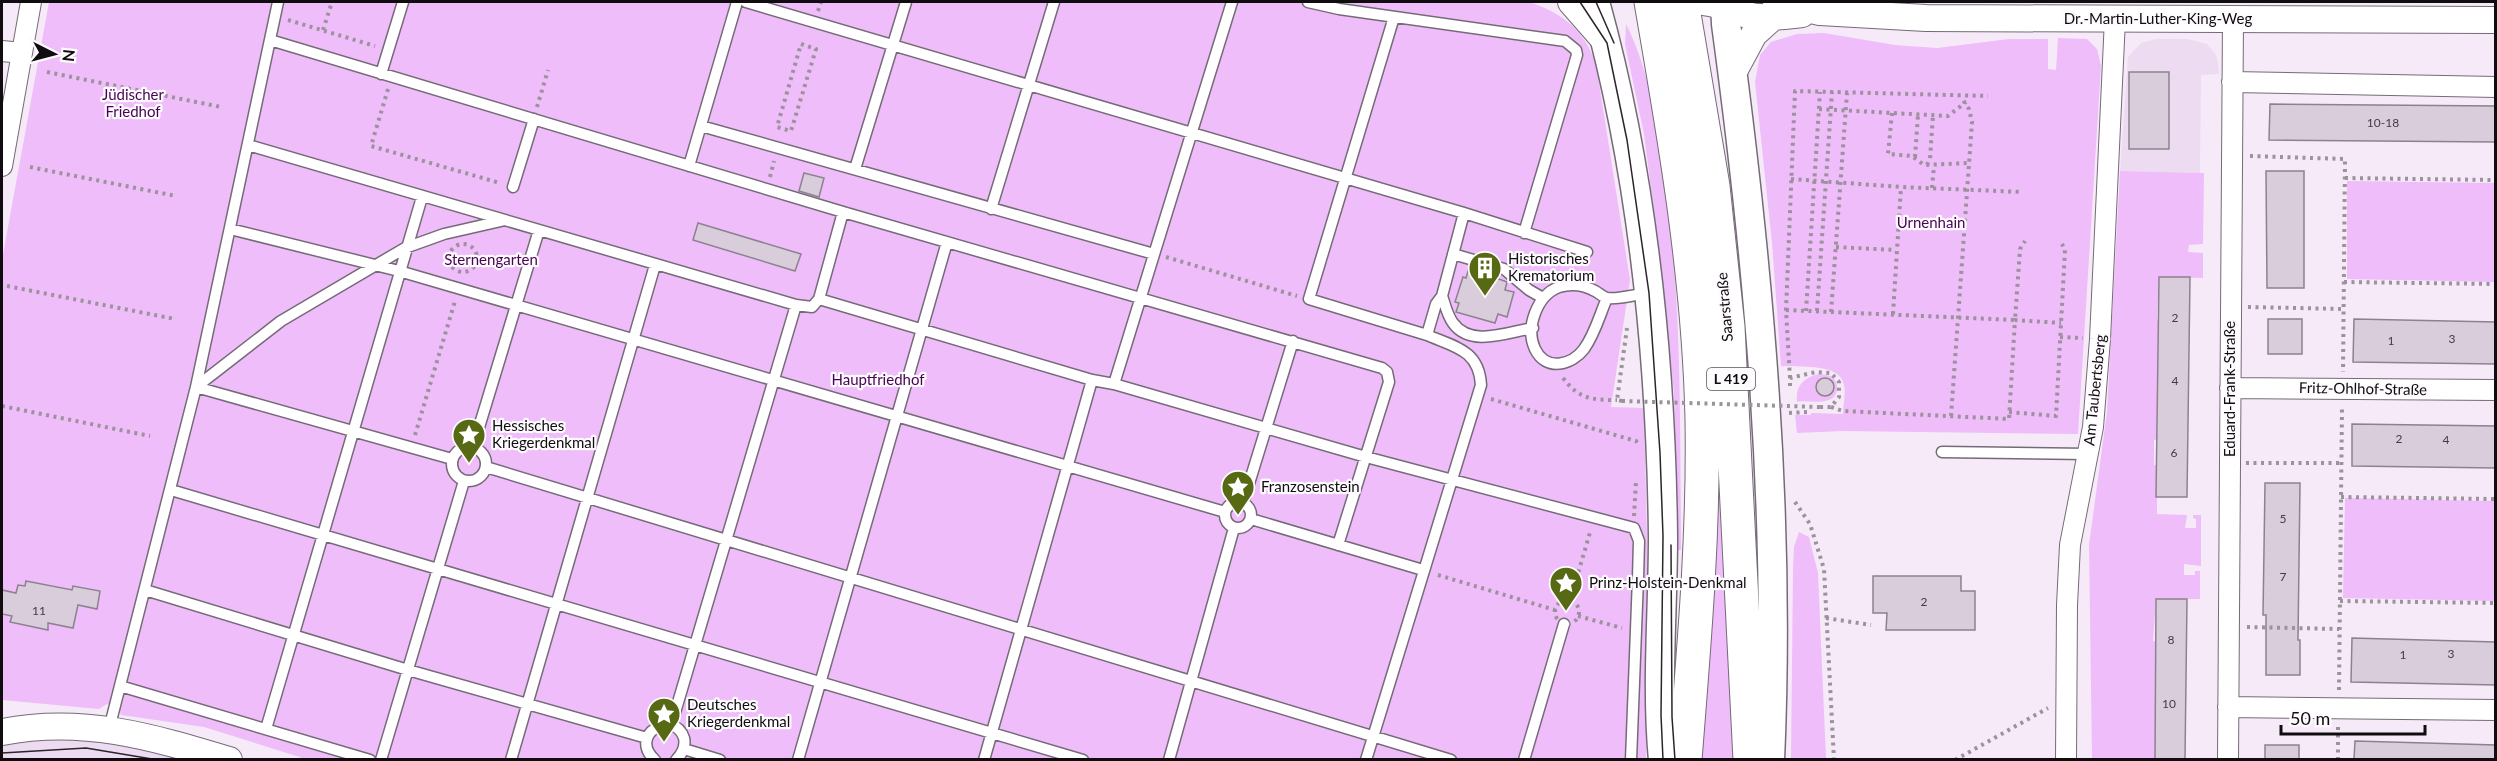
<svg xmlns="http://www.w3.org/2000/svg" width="2497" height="761" font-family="Lato,sans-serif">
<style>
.built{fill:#eddcf1}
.green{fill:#efbdfa}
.building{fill:#d9cddb;stroke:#8c828f;stroke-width:1.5}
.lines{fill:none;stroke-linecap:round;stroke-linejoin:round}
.service-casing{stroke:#756b77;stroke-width:13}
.minor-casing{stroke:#756b77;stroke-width:22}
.tertiary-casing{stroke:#756b77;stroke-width:28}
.secondary-casing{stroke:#756b77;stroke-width:31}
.trunk-casing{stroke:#756b77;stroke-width:35}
.path{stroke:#9b929c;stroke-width:4;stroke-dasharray:3 4.5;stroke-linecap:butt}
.service{stroke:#fff;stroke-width:10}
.minor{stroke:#fff;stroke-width:20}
.tertiary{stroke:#fff;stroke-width:26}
.secondary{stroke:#fff;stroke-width:28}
.trunk{stroke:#fff;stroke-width:33}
.tram{stroke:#2a252a;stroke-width:1.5}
.path-bridge{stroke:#9b929c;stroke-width:4;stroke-dasharray:3 4.5;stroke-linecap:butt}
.labels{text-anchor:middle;stroke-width:4.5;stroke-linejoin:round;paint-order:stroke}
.number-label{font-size:12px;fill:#423c43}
.shield{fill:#fdfbfe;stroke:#575457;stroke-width:1.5}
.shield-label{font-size:14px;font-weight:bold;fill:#100c10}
.street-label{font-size:15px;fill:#100c10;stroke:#fdfbfe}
.park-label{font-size:15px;fill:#470453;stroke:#fdfbfe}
.poi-label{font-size:15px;fill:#100c10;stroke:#fdfbfe;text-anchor:start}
</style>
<rect width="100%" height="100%" fill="#f6eaf8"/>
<path class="built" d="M2156 39H2188L2207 44 2215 53 2218 61 2219 74 2201 75 2200 173 2120 171 2128 57 2141 43Z
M38 737 99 739 201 760H2V743Z"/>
<path class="green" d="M49 2H1529C1562 13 1584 29 1596 64L1630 280 1611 407 1644 408 1649 626 1646 759 309 760 204 727 121 715 118 706 107 704 99 709 2 700V260Z
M1626 24C1648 68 1657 120 1664 169 1682 295 1680 423 1681 550H1678L1674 393 1657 235 1644 134 1625 44Z
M1824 33 1895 45 1937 48 2009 39H2048V69L2056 70 2058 38 2087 39 2097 49 2101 66 2078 434 1842 431 1797 433 1795 415H1811V413L1843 414C1843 405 1846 394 1844 385 1841 363 1798 367 1781 366L1772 243 1755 82 1760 55 1771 42 1797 34Z
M2120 171 2204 173 2203 244 2189 245 2188 252 2203 253V278L2159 277 2157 319 2159 320 2157 439 2154 440V465H2157V514L2187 515 2185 528H2196V519L2193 518V515H2201V566L2184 564V575H2195V571H2200V599H2156L2153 641H2156L2155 758 2151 760 2092 759 2089 545 2107 412Z
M2347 181 2495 183V282L2347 279Z
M1819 374C1824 375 1829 374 1833 378 1836 381 1838 386 1837 391 1833 408 1804 399 1797 402 1795 386 1804 377 1819 374Z
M1715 459H1722L1740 759 1697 760Z
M2345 498 2495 501V601L2343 598Z
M1799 532 1809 537 1818 573 1826 759H1791L1793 570 1794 547Z"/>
<path class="building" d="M2129 72H2169V149H2129Z
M2270 104 2496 106V142L2269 140Z
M2266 171H2304V288H2267Z
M804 173 824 178 819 197 799 191Z
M698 223 801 254 795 271 693 240Z
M1469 268 1507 282 1505 290 1514 292 1507 317 1498 314 1495 323 1456 312 1459 303 1455 302 1463 277 1466 278Z
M2159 277H2190L2187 497H2156Z
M2268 319H2302V354H2268Z
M2354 319 2496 322V364L2353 362Z
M1816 387a9 9 0 1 1 18 0a9 9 0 1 1-18 0Z
M2352 424 2496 426V468L2352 466Z
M2265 483H2300L2298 640H2300V675H2266V615H2263Z
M1873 576H1961V591H1975V630H1886L1887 613H1873Z
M26 581 72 590 73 586 100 591 97 609 78 605 73 628 48 623V630L10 622 12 616 2 614V590L16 593 18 585 25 586Z
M2156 599H2187L2185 759H2155Z
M2352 638 2496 642V685L2351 682Z
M2355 741 2496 745V759H2354Z
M2265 745H2299V759H2265Z"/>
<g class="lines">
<g class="service-casing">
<path id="service" d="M746 2 1464 213 1587 252
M1308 2 1339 9 1565 41 1576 50 1577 55 1524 233
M1394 17 1309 299 1427 335 1436 304 1442 296 1464 213
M270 40 843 212 1382 368 1387 372 1389 382 1338 545
M381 74 403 2
M701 126 1154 254
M248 145 796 305 812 307 819 299 1092 380 1114 384 1366 457 1634 528 1639 541 1638 578 1631 760
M689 166 737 2
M855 169 906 2
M513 187 534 119
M991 209 1054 2
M230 229 399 271 1225 512
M1453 254 1504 269 1529 290 1543 298
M1442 296C1445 304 1447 315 1453 323 1471 348 1508 332 1533 328
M1607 298C1600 314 1595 334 1584 349 1572 365 1546 372 1535 349 1525 328 1537 295 1559 287 1572 283 1584 285 1595 291 1599 293 1603 297 1607 298 1617 300 1638 294 1648 293
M819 299 843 212
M1114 384 1232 2
M196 387 281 321 405 248 444 234 501 221
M196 387 452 459
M452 464a17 17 0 1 1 34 0a17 17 0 1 1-34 0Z
M473 447 539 230
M1942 452 2088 454
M486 467 1451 760
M171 490 1083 760
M1225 515a13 13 0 1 1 26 0a13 13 0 1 1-26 0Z
M1243 503 1293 341
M1251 519 1423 570
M145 590 408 670 647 738
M120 686 370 760
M671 726 796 305
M109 729 196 387 278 2
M266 729 422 197
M684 749 720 760
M381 760 464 481
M511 760 655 265
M655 760C627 735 674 708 684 738 686 747 682 754 676 760
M798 760 947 242
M984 760 1092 380
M1169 760 1234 528
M1366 760 1481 385C1479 350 1455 347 1427 335
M1524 760 1564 624"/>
</g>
<g class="minor-casing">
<path id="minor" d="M2 51 22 53
M2232 82 2496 87
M2 166 31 2
M2230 388 2496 390
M2228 707 2496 710
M2066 760 2067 605 2070 545 2093 427 2100 339 2115 19
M2228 760 2233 19"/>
</g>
<g class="tertiary-casing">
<path id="tertiary" d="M1571 2 1606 42
M1703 2C1718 3 1729 9 1744 14 1761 20 1783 16 1802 14
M1776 2 1820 12 1926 18 2496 20
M1733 73 1754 34 1773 17
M2 732C83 716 152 737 229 760"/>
</g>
<g class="secondary-casing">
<path id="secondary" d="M1595 2C1643 175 1661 357 1663 537 1663 611 1656 686 1663 760
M1725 2 1726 24C1759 267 1781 514 1770 760"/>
</g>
<g class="trunk-casing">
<path id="trunk" d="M1651 2C1675 140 1699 279 1702 420 1704 533 1694 646 1685 760
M1682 2 1713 186 1728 327 1750 760"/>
</g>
<path class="path" d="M818 11 821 2
M288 20 375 46
M323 30 332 2
M801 44 816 49 791 131 777 127Z
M47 72 221 107
M388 89 371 146 500 183
M537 107 548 70
M1819 109 1948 116 1966 102
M1892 113 1888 154 1912 156 1924 165 1969 163
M2250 156 2345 159 2343 372
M1915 157 1918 115
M1927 165 1930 159 1933 115
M30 167 176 196
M770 177 774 161
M2345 178 2496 180
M1791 179 1901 187 2023 192
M1932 188 1934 166
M449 258a14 14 0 1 1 28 0a14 14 0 1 1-28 0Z
M1836 247 1896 250
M1166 257 1297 296
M477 259H496
M2344 282 2496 284
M7 286 175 319
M2248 307 2344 309
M1786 310 2015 320 2020 249 2025 241
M1806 311 1820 92
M1817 311 1832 92
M1831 312 1847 93
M1893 314 1901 187
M2060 337 2083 338
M1563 378C1579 399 1591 400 1617 400
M1790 378 1786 310 1795 91 1988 96
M1790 386V378L1816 372 1831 373 1839 382V397L1831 407H1820
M1491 399 1636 441 1638 444
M1622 401 1617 400 1627 328
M2 406 150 436
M1831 407 1843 411 2009 419 2015 320 2061 323
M2009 412 2056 416 2065 250 2062 244
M1789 413 1808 412
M1951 416 1972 122 1969 109 1961 97
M415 435 455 301
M2246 463H2342
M2341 497 2496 499
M1795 502 1810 524 1824 569 1834 760
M1634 516 1636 481
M1438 575 1555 610
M1555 612a12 12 0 1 1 24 0a12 12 0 1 1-24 0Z
M1570 601 1591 529
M2340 601 2496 603
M1578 616 1622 628
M1826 618 1871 625
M2247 627 2339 629
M2339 690 2342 406
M1955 760 2048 708
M2338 760V724"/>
<use href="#service" class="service"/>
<use href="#minor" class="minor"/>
<use href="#tertiary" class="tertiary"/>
<use href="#secondary" class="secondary"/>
<use href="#trunk" class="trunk"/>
<path class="tram" d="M1580 2 1607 43 1627 140 1649 293 1660 453 1663 536 1661 715 1663 760
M1596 2 1614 43
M1671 545 1672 717 1675 760
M2 753 86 748 158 760"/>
<path class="path-bridge" d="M1622 401 1820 407"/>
</g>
<defs>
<g id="building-pin" transform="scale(1.725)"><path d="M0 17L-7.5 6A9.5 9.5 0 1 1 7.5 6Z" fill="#586913" stroke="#fdfbfe"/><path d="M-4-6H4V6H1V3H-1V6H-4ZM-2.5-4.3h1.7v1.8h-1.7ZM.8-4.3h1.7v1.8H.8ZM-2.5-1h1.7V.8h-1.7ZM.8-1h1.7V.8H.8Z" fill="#fff"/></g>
<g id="sight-pin" transform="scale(1.725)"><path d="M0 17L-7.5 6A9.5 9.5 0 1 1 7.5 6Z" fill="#586913" stroke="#fdfbfe"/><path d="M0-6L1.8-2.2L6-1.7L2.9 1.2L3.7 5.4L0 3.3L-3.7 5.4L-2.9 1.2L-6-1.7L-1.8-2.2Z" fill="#fff"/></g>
</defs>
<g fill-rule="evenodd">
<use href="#building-pin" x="1485" y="268"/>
<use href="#sight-pin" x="469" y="435"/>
<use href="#sight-pin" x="1238" y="487"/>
<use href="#sight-pin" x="1566" y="583"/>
<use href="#sight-pin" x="664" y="714"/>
</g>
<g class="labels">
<g class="number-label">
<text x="2383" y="127">10-18</text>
<text x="2175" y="322">2</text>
<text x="2452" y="343">3</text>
<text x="2391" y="345">1</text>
<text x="2175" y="385">4</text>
<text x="2399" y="443">2</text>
<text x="2446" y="444">4</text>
<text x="2174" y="457">6</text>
<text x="2283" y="523">5</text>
<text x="2283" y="581">7</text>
<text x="1924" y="606">2</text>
<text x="39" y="615">11</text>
<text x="2171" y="644">8</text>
<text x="2451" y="658">3</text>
<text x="2403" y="659">1</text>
<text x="2169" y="708">10</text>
</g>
<rect class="shield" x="1707" y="368" width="48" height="22" rx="4.5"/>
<g class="shield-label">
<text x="1731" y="384">L 419</text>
</g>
<g class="street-label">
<text x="2158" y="24">Dr.-Martin-Luther-King-Weg</text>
<text transform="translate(1725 307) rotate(-95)" y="5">Saarstraße</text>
<text transform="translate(2230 389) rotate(-90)" y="5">Eduard-Frank-Straße</text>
<text transform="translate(2363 389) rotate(1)" y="5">Fritz-Ohlhof-Straße</text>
<text transform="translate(2095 390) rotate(-84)" y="5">Am Taubertsberg</text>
</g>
<g class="park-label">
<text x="133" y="100">Jüdischer<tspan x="133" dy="17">Friedhof</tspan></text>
<text x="1931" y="228">Urnenhain</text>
<text x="491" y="265">Sternengarten</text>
<text x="878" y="385">Hauptfriedhof</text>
</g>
<g class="poi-label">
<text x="1508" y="264">Historisches<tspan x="1508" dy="17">Krematorium</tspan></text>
<text x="492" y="431">Hessisches<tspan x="492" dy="17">Kriegerdenkmal</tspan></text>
<text x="1261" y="492">Franzosenstein</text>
<text x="1589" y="588">Prinz-Holstein-Denkmal</text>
<text x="687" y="710">Deutsches<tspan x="687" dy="17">Kriegerdenkmal</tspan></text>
</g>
</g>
<rect width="2497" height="761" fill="none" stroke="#100c10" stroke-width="6"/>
<g transform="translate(54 54) rotate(96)" stroke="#fdfbfe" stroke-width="4.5" paint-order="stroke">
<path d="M0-4.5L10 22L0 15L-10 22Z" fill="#100c10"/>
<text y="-9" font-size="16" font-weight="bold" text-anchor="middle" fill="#100c10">N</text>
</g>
<path d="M2281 725v9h144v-9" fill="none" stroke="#100c10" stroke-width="3"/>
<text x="2290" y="725" font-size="18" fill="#100c10" stroke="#fdfbfe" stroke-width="4.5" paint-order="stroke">50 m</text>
</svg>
